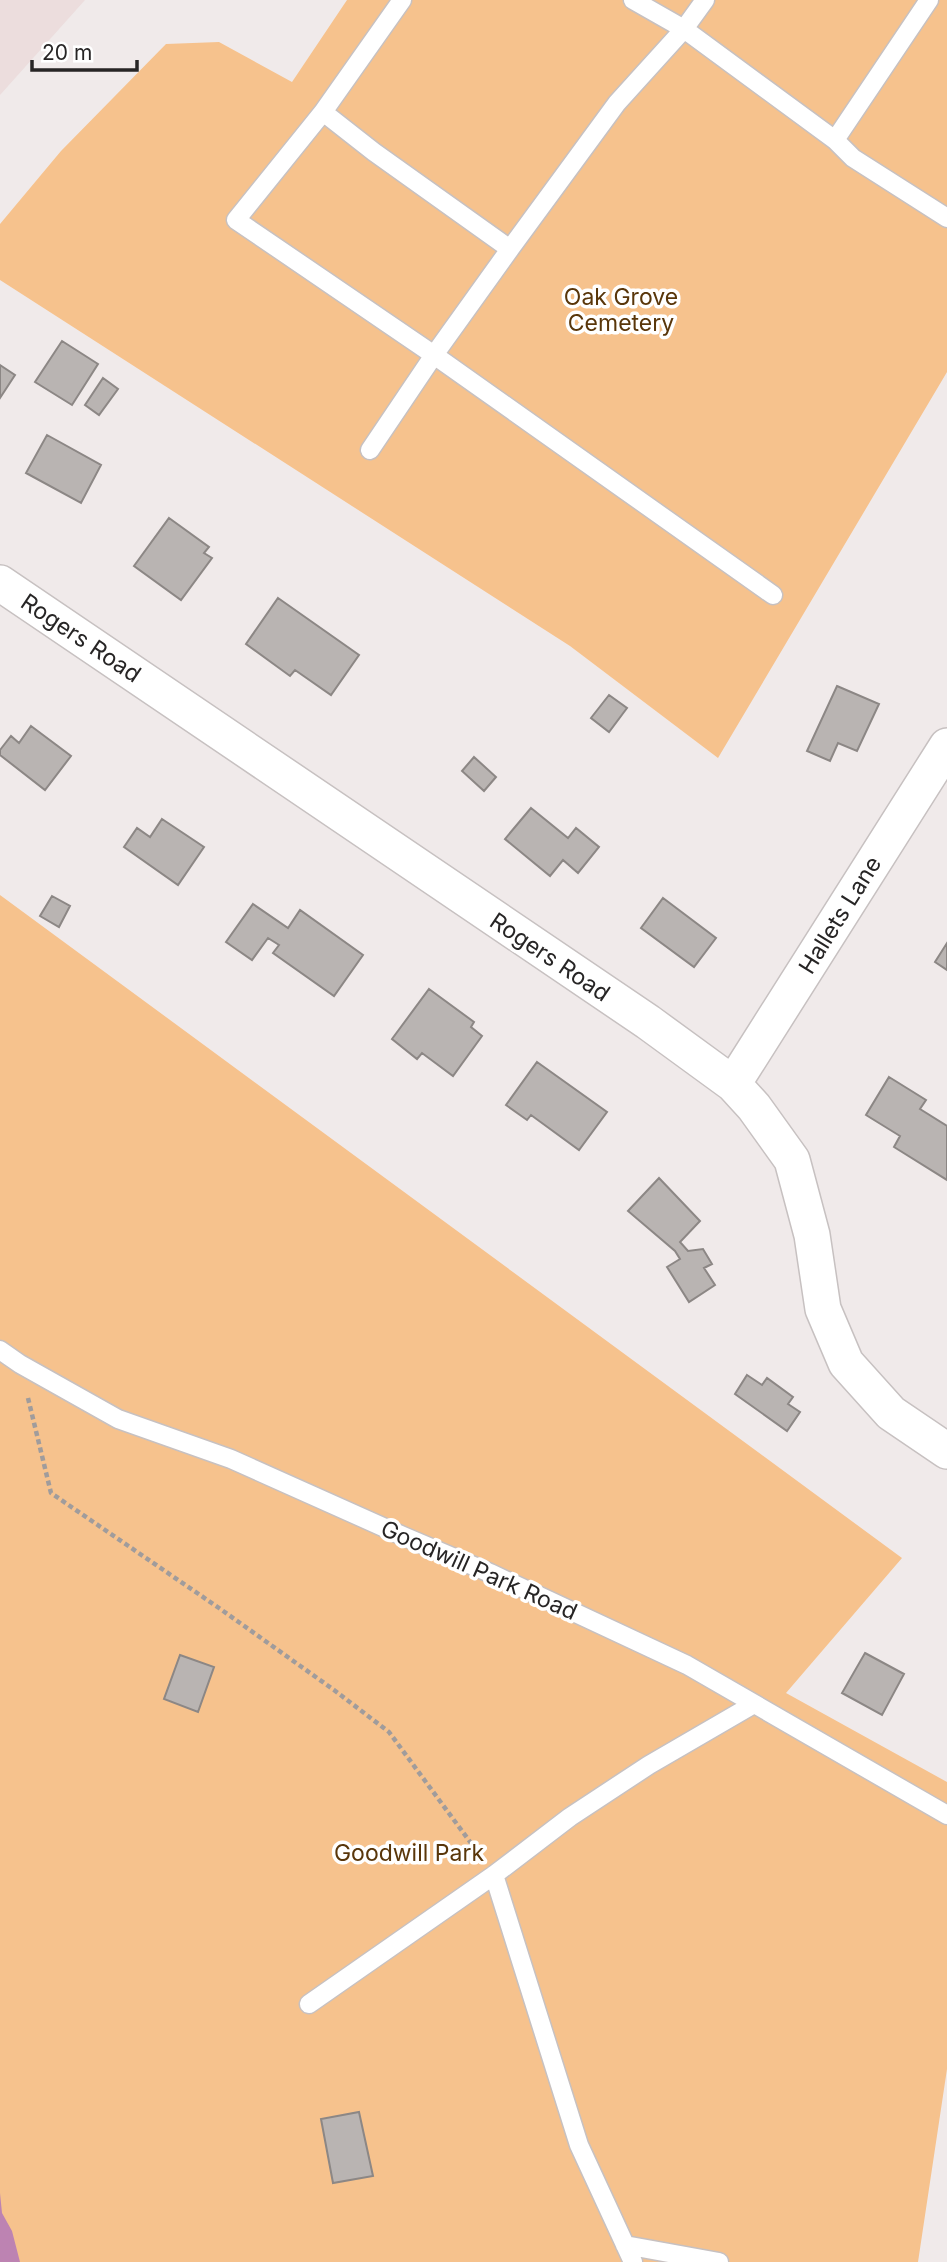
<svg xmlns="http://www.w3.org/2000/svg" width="947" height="2262" font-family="Inter,sans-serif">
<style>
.built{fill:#ecdddd}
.green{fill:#f6c28d}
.water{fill:#bd83b2}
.building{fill:#b9b4b2;stroke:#8c8785;stroke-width:2}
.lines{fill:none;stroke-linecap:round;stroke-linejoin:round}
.lane-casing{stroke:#c7c1c1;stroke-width:21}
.street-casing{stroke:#c7c1c1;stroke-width:38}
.path{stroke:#a09c9c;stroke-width:4.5;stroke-dasharray:5 3.5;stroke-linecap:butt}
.lane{stroke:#fff;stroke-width:18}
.street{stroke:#fff;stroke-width:35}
.labels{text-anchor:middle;stroke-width:7;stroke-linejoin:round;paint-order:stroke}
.park-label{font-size:23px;fill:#59360a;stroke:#fff}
.street-label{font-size:23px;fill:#272525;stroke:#fff}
</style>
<rect width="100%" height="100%" fill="#f0eaea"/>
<path class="built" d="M0 0H85L0 95Z"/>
<path class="green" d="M347 0H947V372L718 758 570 646 0 280V224L61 151 166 44 219 42 292 82Z
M0 895 902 1558 786 1693 947 1782V2069L918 2262H0Z"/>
<path class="water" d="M0 2193 2 2213 12 2231 20 2262H0Z"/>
<path class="building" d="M62 341 98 364 72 405 35 382Z
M0 365 15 375 0 398Z
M103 378 118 389 99 415 85 405Z
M47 435 101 465 81 503 26 473Z
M169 518 209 547 204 553 212 558 181 600 134 566Z
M278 598 359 655 331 695 295 670 290 676 246 644Z
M837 686 879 704 857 751 838 743 830 761 807 751Z
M609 695 627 708 609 732 591 718Z
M31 726 71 756 45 790 0 755V750L11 736 19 743Z
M474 757 496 777 484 791 462 771Z
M531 808 568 838 576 828 599 847 578 873 563 860 550 876 505 839Z
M162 819 204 847 178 885 124 847 137 828 150 837Z
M52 896 70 906 59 927 40 916Z
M663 898 716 938 694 967 641 928Z
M253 904 288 928 300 910 363 955 334 996 273 953 279 945 268 938 252 960 226 942Z
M947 943V970L935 962Z
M429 989 474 1022 471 1027 482 1036 453 1076 422 1053 417 1059 392 1039Z
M537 1062 607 1112 579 1150 531 1115 527 1120 506 1105Z
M889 1077 926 1100 920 1109 947 1126V1180L894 1147 900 1136 866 1115Z
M659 1178 700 1221 680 1242 688 1251 703 1249 712 1264 704 1268 715 1285 689 1302 667 1267 680 1259 675 1251 628 1211Z
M747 1375 762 1385 767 1378 793 1397 788 1404 800 1412 787 1431 735 1394Z
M865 1653 904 1674 882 1715 842 1693Z
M180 1655 214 1667 198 1712 164 1699Z
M359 2112 373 2176 333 2183 321 2119Z"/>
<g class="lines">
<g class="lane-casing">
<path id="lane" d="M402 0 323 112 374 152 510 249 617 103 684 29 633 0
M705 0 684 29 835 140 929 0
M323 112 236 220 434 355 773 595
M835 140 853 158 947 218
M370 450 434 355 510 249
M0 1350 20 1364 118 1419 231 1459 403 1536 490 1573 687 1665 947 1815
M494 1875 579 2145 633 2262
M309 2004 494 1875 570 1817 649 1765 754 1704
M625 2245 719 2262"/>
</g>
<g class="street-casing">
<path id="street" d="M0 583 648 1022 733 1084 754 1107 792 1160 812 1235 823 1309 846 1363 891 1413 947 1451
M733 1084 947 746"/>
</g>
<path class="path" d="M28 1398 51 1493 219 1608 334 1690 389 1732 479 1854"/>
<use href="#lane" class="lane"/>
<use href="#street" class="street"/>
</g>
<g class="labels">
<g class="park-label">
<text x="621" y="305">Oak Grove<tspan x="621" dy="26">Cemetery</tspan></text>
<text x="409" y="1861">Goodwill Park</text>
</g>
<g class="street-label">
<text transform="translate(81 638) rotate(34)" y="8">Rogers Road</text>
<text transform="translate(840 915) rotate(-58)" y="8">Hallets Lane</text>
<text transform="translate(550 957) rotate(34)" y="8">Rogers Road</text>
<text transform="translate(479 1570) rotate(24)" y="8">Goodwill Park Road</text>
</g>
</g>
<path d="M32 60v10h105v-10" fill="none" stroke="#272525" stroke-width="3.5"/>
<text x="42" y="60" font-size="21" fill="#272525" stroke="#ffffff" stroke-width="5" paint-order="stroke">20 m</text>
</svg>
